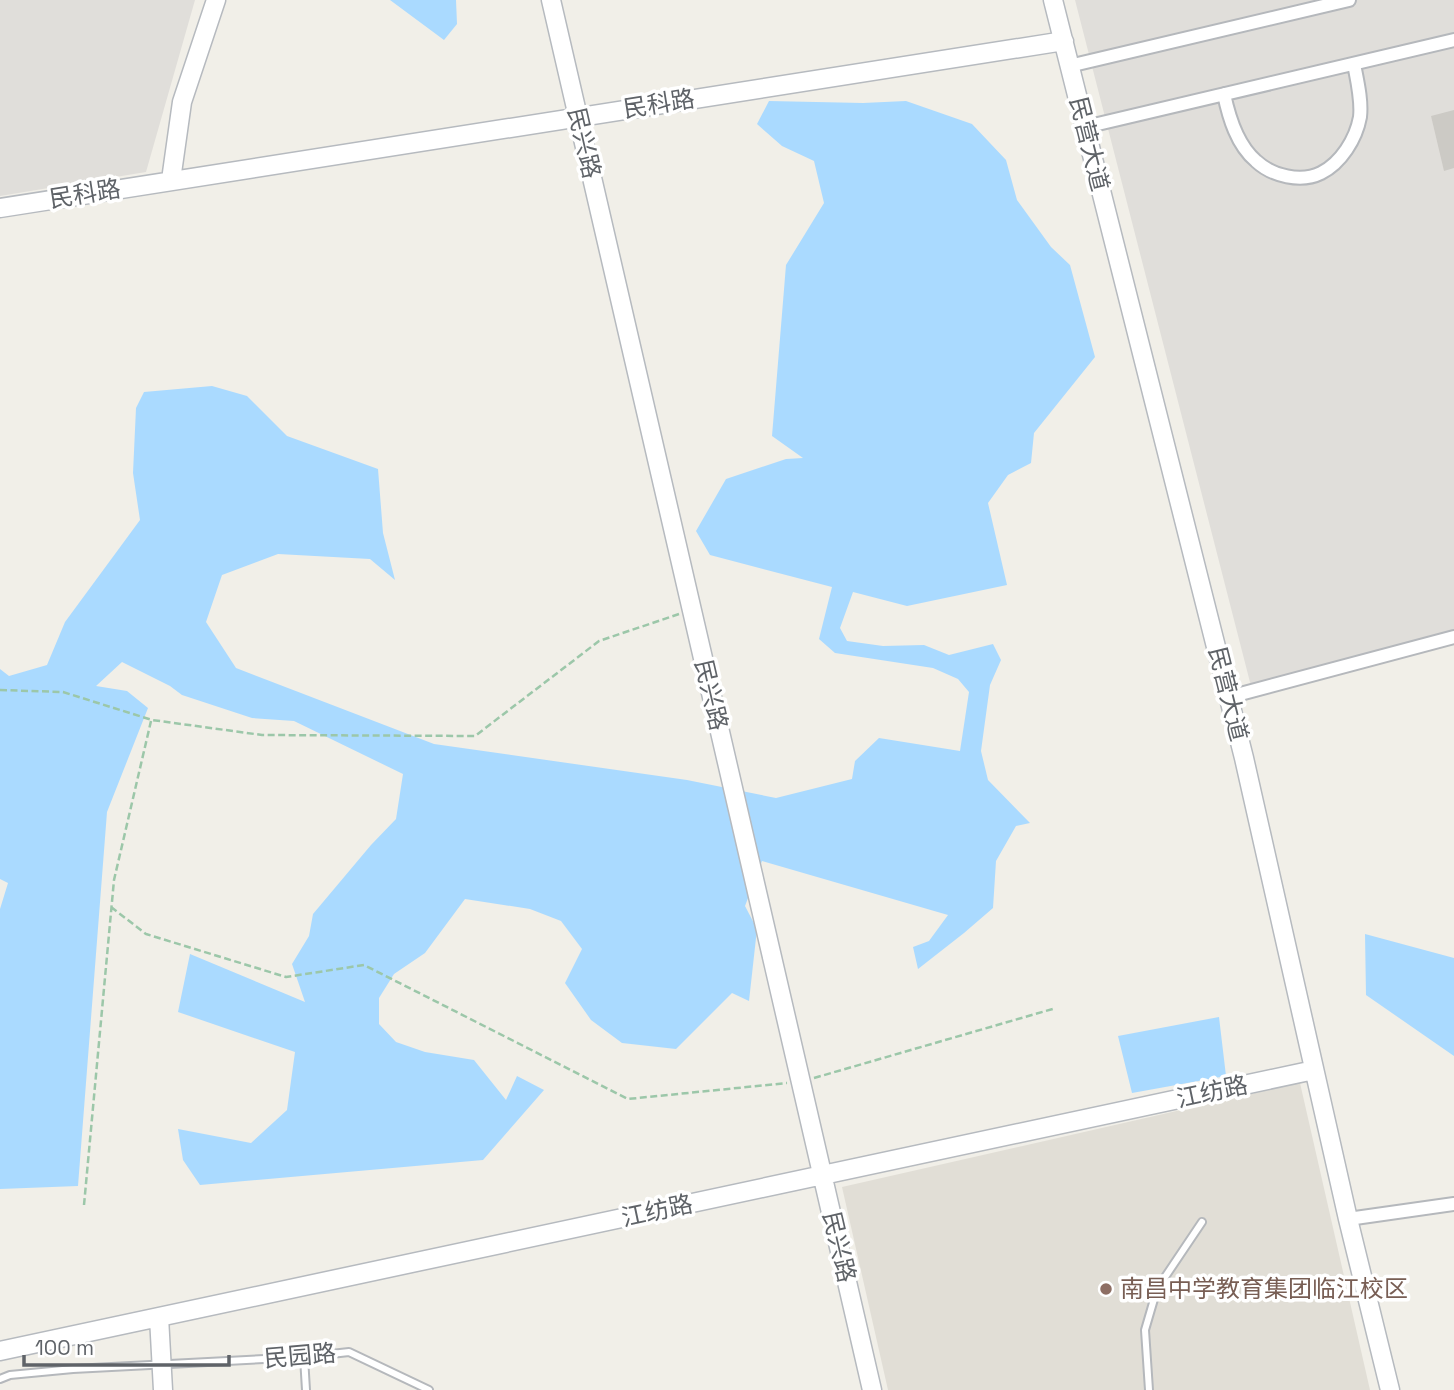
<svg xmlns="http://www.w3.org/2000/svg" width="1454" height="1390" font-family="'Space Grotesk','Noto Sans SC',sans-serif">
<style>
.industrial{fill:#e0deda}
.education{fill:#e1ded6}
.water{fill:#aadaff}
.building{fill:#cccac5}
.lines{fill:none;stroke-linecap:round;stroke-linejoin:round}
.lane-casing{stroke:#b5b8bc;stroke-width:10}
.street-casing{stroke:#b5b8bc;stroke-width:16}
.secondary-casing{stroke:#b6babf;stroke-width:21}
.path{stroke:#9cc7a9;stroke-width:2.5;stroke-dasharray:7 3.5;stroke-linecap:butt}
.lane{stroke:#fff;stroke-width:6}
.street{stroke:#fff;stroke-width:12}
.secondary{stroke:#fff;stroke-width:18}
.education-dot{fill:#8d6e63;stroke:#fff;stroke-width:2.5}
.labels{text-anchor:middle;stroke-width:7;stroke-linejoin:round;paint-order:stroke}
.street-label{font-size:24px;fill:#5f6368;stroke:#fff}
.education-label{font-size:24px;fill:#785e54;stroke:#fff;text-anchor:start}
</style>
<rect width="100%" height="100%" fill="#f1efe8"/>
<path class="industrial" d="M0 0H195L146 172 0 196Z
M1075 0H1454V639L1252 690Z"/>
<path class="education" d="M1300 1083 1370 1390H888L842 1187Z"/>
<path class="water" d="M390 0H456L457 24 444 40Z
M769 101 863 103 906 101 972 124 1006 160 1017 200 1051 247 1070 265 1095 357 1034 433 1031 463 1008 475 988 503 1007 585 907 606 853 592 840 628 847 641 883 646 924 645 949 655 993 644 1001 660 990 685 981 751 988 780 1030 823 1016 826 996 861 993 908 964 933 918 969 913 947 929 941 948 915 762 861 745 906 757 929 749 1001 732 993 676 1049 622 1043 591 1020 565 983 582 949 561 921 530 909 465 899 425 953 394 974 379 998V1024L396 1042 425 1052 474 1060 506 1100 517 1076 544 1090 483 1160 200 1185 183 1160 178 1129 251 1143 287 1110 295 1052 178 1012 190 954 305 1002 292 964 309 936 313 914 371 845 396 819 403 774 294 721 252 718 182 695 170 686 122 662 96 686 127 691 148 708 107 812 78 1186 0 1189V909L8 883 0 879V669L9 676 47 665 65 622 140 520 133 473 136 408 144 392 212 386 247 396 287 436 378 469 383 533 395 580 370 559 278 554 222 575 206 622 236 668 434 744 687 780 776 798 852 779 855 761 879 738 960 751 969 692 958 679 933 668 835 653 819 639 832 587 710 555 696 531 726 479 786 459 803 458 772 436 786 265 824 203 814 161 782 146 757 124Z
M1365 934 1454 958V1056L1366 995Z
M1219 1017 1226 1076 1132 1093 1118 1036Z"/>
<path class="building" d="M1454 110V168L1444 171 1431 116Z"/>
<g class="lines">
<g class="lane-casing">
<path id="lane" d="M304 1357 306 1390
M0 1379 10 1375 73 1369 304 1357 349 1352 429 1390
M1149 1390 1145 1330 1157 1289 1202 1222"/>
</g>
<g class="street-casing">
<path id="street" d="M1069 66 1349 0
M1224 94C1229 118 1237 145 1256 161 1272 176 1301 183 1321 173 1341 163 1356 139 1360 117 1362 100 1357 80 1354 64
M1085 127 1454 40
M1229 697 1454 637
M1348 1219 1454 1204"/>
</g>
<g class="secondary-casing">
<path id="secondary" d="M551 0 872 1390
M1053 0 1244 758 1348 1219 1390 1390
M171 180 182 102 216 0
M0 208 1064 41
M159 1317 163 1390
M0 1351 1314 1070"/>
</g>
<path class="path" d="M0 690 63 692 152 720 262 735 475 736 599 641 679 614
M111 907 146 934 286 977 364 965 628 1099 787 1083
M814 1078 1056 1008
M84 1205 114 880 151 721"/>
<use href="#lane" class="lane"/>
<use href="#street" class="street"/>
<use href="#secondary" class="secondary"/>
</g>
<circle class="education-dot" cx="1106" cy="1289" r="7"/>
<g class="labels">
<g class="street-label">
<text transform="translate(659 104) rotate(-9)" y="8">民科路</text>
<text transform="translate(584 143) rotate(77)" y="8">民兴路</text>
<text transform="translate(1089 144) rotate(76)" y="8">民营大道</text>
<text transform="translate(85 194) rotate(-9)" y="8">民科路</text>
<text transform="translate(1228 694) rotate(76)" y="8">民营大道</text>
<text transform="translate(711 695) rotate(77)" y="8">民兴路</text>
<text transform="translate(1212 1092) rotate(-12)" y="8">江纺路</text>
<text transform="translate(657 1211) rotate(-12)" y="8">江纺路</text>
<text transform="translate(839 1247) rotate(77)" y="8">民兴路</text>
<text transform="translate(300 1356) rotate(-5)" y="8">民园路</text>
</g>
<g class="education-label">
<text x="1120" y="1297">南昌中学教育集团临江校区</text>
</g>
</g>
<path d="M24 1355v10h205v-10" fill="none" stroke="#5f6368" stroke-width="3.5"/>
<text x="35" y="1355" font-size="21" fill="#5f6368" stroke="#ffffff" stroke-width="5" paint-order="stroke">100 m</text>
</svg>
